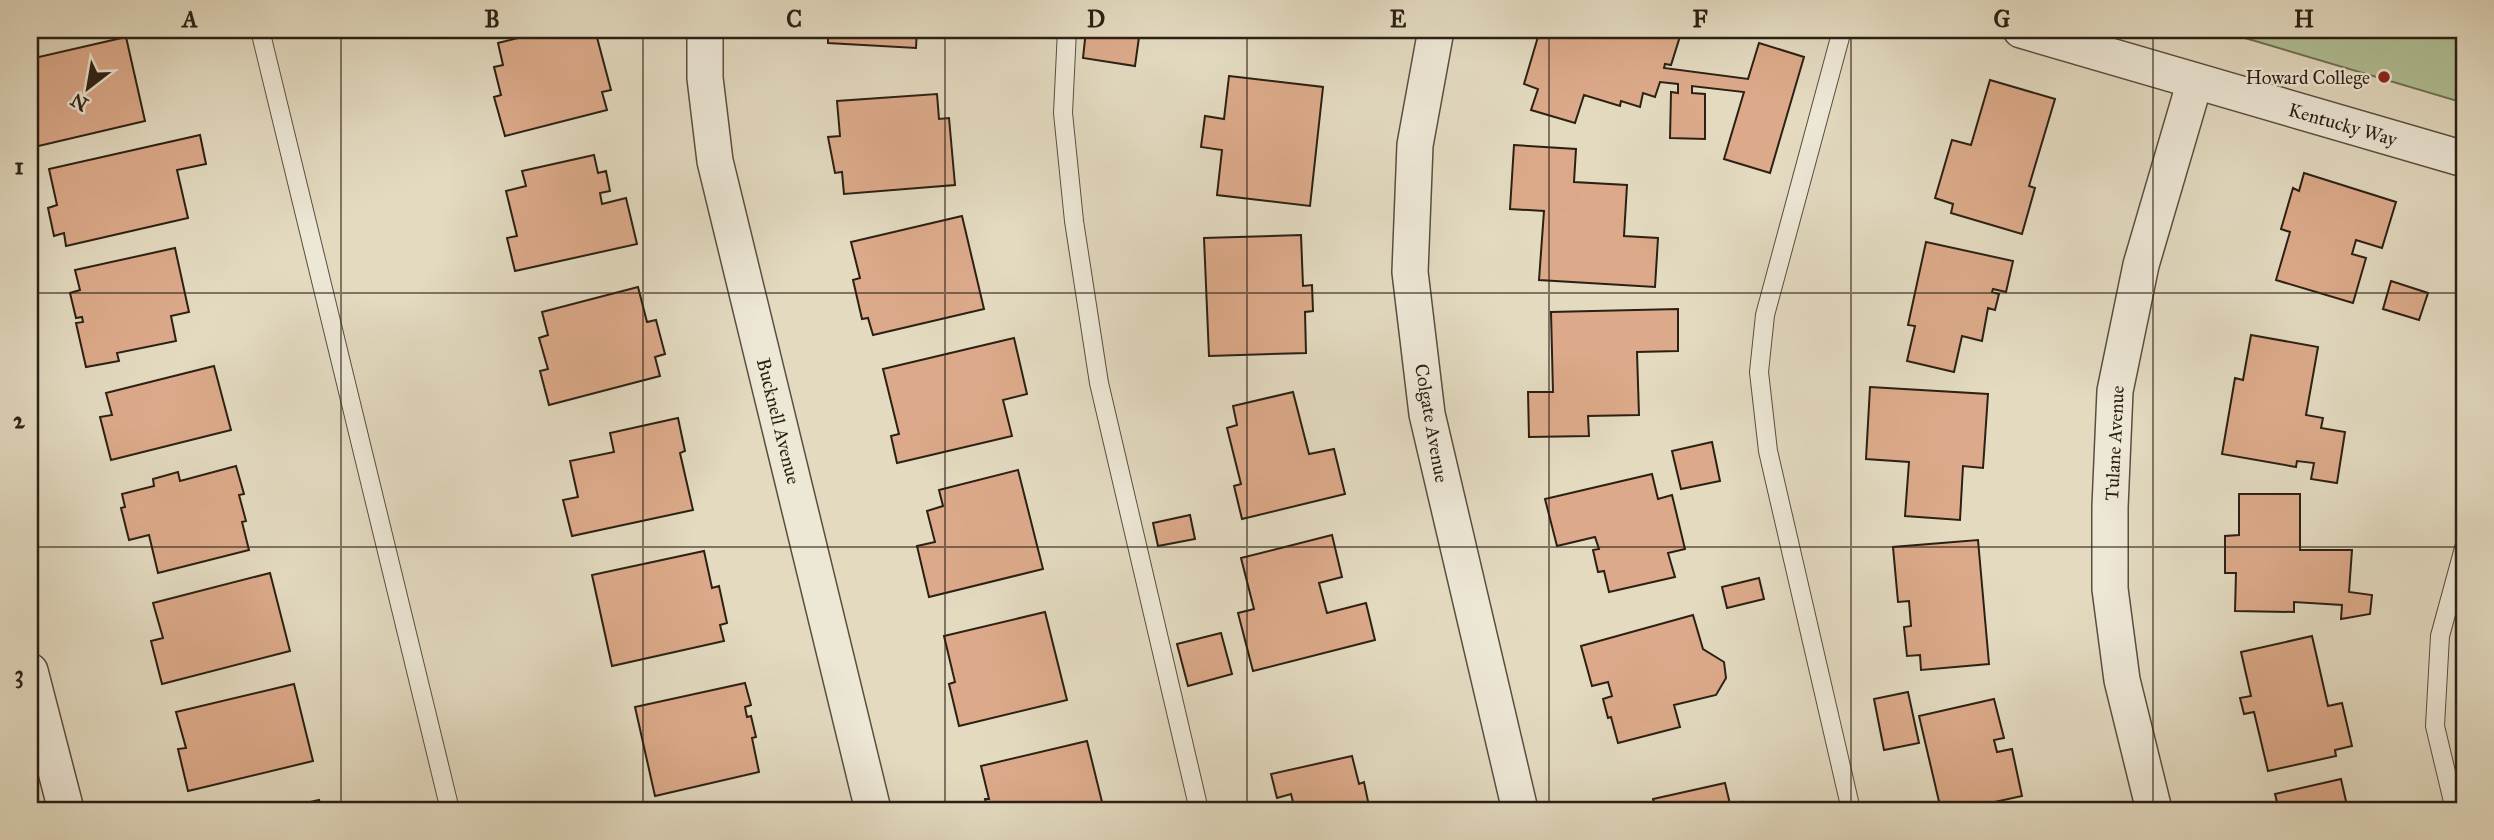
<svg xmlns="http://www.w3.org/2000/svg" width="2494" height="840" font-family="'IM FELL Great Primer',serif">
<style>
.green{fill:#b0c095;stroke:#6e7054;stroke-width:2}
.building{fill:#dcaa8a;stroke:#2c2014;stroke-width:2}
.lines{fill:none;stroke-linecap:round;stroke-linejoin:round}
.lane-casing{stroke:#5a4e3f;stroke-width:20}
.street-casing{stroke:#5a4e3f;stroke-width:38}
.lane{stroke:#ede7d6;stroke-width:18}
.street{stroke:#ede7d6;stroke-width:35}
.grid{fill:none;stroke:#2c2014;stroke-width:2;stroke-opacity:0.55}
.poi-dot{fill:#8f2418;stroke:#ede7d6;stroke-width:2.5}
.labels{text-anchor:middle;stroke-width:5;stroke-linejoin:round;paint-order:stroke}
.poi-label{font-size:19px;fill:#2c2014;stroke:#ede7d6;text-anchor:end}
.street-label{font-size:19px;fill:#2c2014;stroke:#ede7d6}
.neatline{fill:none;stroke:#2c2014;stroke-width:2.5}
.grid-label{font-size:23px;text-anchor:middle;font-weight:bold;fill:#2c2014}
</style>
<rect width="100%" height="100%" fill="#e3dac0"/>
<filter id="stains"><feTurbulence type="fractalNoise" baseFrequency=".00286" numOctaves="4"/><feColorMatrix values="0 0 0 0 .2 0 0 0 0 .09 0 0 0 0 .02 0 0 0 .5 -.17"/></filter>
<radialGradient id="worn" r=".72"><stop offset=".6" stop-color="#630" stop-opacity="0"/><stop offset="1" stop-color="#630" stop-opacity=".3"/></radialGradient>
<path class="green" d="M2218 30H2464V103Z"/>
<path class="building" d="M551 30H595L611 90 602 92 607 110 505 136 494 97 501 95 494 67 503 65 498 43Z
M828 30H917L916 48 828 43Z
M1086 30H1140L1135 66 1083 58Z
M1540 30H1682L1671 65 1665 64 1664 68 1748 79 1759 43 1804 57 1770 173 1724 159 1744 92 1692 86V93L1705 94V139L1670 138 1671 92 1678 93V84L1660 82 1655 97 1643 93 1640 107 1621 101 1620 106 1584 95 1575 123 1531 110 1538 89 1524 84Z
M126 37 145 121 30 148V59Z
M1229 76 1323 87 1310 206 1217 195 1222 150 1201 147 1205 116 1224 119Z
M1990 80 2055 99 2029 186 2035 188 2022 234 1951 213 1953 204 1935 198 1952 140 1971 145Z
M937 94 939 119 949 118 955 185 844 194 842 172 835 173 828 137 840 136 837 101Z
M200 135 206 164 177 170 188 218 66 246 64 233 54 236 48 208 57 205 49 169Z
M1514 145 1576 149 1574 182 1627 185 1624 236 1658 238 1655 287 1539 280 1544 211 1510 209Z
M594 155 598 173 606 171 610 191 600 193 602 204 626 198 637 244 515 271 507 238 517 236 506 191 526 186 522 171Z
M2304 173 2396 202 2382 248 2356 240 2352 254 2366 258 2353 303 2276 280 2290 232 2281 229 2293 188 2299 191Z
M962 216 984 309 873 335 868 318 862 319 853 280 860 278 851 242Z
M1301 235 1303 286 1312 285 1313 311 1305 312 1306 353 1209 356 1204 238Z
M1926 242 2013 261 2006 292 1993 289 1992 292 1999 294 1995 310 1988 308 1982 341 1962 336 1954 372 1907 361 1915 326 1908 325Z
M175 248 189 312 171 316 176 341 117 353 119 361 86 367 76 323 83 322 82 317 76 318 70 293 80 290 75 270Z
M2391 281 2428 293 2419 320 2383 309Z
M638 287 647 322 656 320 665 354 655 357 660 376 549 405 540 371 548 369 539 338 548 335 542 312Z
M1678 309V351L1637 352 1639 415 1588 416 1589 436 1529 437 1528 392H1553L1551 312Z
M2251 335 2318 347 2306 415 2323 418 2321 428 2345 432 2337 483 2311 479 2314 463 2297 461 2296 467 2222 454 2235 378 2243 380Z
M1014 338 1027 394 1003 400 1012 436 897 463 891 436 899 434 883 369Z
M214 366 231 430 111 460 100 417 112 415 106 393Z
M1870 387 1988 394 1983 468 1963 466 1960 520 1905 516 1909 462 1866 459Z
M1293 392 1309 454 1334 449 1345 494 1242 519 1234 486 1241 484 1227 428 1237 425 1233 406Z
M678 418 685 451 680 453 693 510 572 536 563 500 578 497 570 461 614 452 610 433Z
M1712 442 1720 481 1681 489 1672 451Z
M236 466 244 494 239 495 246 521 242 522 249 550 158 573 149 535 129 540 121 508 125 507 122 494 154 486 153 479 178 472 180 481Z
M1018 470 1043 569 929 597 917 546 935 542 927 511 943 506 939 490Z
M1652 474 1658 499 1672 495 1685 549 1668 553 1675 577 1609 592 1604 571 1598 572 1593 550 1599 549 1595 537 1557 546 1545 499Z
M2239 494H2300V550H2352L2349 592 2372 595 2370 614 2341 619 2342 605 2294 602V612L2235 611 2236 573H2225V536L2239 535Z
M1190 515 1195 539 1158 546 1153 523Z
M1332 535 1342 577 1319 583 1327 613 1366 603 1375 640 1253 671 1238 613 1254 609 1241 558Z
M1978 540 1989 664 1921 670 1920 655 1907 656 1904 627 1911 626 1909 601 1898 602 1893 547Z
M704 551 712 588 719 586 727 623 720 625 724 641 612 666 592 575Z
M270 573 290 651 162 684 151 641 163 638 153 603Z
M1759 578 1764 599 1727 608 1722 587Z
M1045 612 1067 700 959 726 949 684 955 682 944 636Z
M1693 615 1703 649 1724 662 1726 678 1716 695 1674 705 1680 727 1618 743 1611 717 1608 718 1603 699 1612 696 1608 682 1592 686 1581 646Z
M1221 633 1232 674 1188 686 1177 644Z
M2312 636 2328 706 2342 703 2352 746 2335 750 2336 756 2268 771 2254 712 2244 714 2240 698 2251 696 2241 652Z
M745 683 751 705 745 707 747 717 751 716 756 737 752 738 759 772 655 796 635 707Z
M294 684 313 761 188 791 178 749 186 748 176 712Z
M1908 692 1919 743 1884 750 1874 699Z
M1994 699 2004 738 1994 740 1997 752 2012 749 2022 796 1958 810H1941L1919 716Z
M1087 741 1104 810H988L985 799H989L981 766Z
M1352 756 1359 784 1364 782 1369 806 1366 807 1367 810H1295L1291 794 1277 798 1271 774Z
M2341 779 2348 810H2279L2275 794Z
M1725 783 1730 804 1742 802 1744 810H1656L1653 799Z
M319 800 322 810H276Z"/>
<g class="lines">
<g class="lane-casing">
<path id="lane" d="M260 30 450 810
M1067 30 1063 113 1074 221 1099 383 1199 810
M1842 30 1765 315 1759 372 1768 451 1851 810
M2455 810 2435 726 2440 636 2464 548"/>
</g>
<g class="street-casing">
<path id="street" d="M705 30V78L715 161 873 810
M1436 30 1415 145 1410 272 1427 414 1520 810
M2021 30 2464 159
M30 671 66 810
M2154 810 2122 680 2110 589V507L2115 391 2141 265 2195 81"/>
</g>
<use href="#lane" class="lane"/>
<use href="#street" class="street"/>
</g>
<path class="grid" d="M341 30V810M643 30V810M945 30V810M1247 30V810M1549 30V810M1851 30V810M2153 30V810M30 293H2464M30 547H2464"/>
<circle class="poi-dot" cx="2384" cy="77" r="7"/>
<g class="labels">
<g class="poi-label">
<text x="2370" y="84">Howard College</text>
</g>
<g class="street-label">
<text transform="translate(2343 124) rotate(16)" y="7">Kentucky Way</text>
<text transform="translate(779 421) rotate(76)" y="7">Bucknell Avenue</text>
<text transform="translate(1432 423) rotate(80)" y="7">Colgate Avenue</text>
<text transform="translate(2114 443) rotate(-87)" y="7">Tulane Avenue</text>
</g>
</g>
<rect width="2494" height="840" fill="none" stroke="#e3dac0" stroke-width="77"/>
<g transform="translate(88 88) rotate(211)" stroke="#ede7d6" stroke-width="5" paint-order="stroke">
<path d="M0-5L12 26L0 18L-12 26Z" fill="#2c2014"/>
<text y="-10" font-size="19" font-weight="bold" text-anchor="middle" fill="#2c2014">N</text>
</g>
<rect x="38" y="38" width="2418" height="764" class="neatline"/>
<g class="grid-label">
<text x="190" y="27">A</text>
<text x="492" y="27">B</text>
<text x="794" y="27">C</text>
<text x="1096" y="27">D</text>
<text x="1398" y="27">E</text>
<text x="1700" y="27">F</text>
<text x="2002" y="27">G</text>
<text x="2304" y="27">H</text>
<text x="19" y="174">1</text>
<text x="19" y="428">2</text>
<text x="19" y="682">3</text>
</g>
<rect width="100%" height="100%" filter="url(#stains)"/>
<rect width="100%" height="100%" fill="url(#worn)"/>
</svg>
